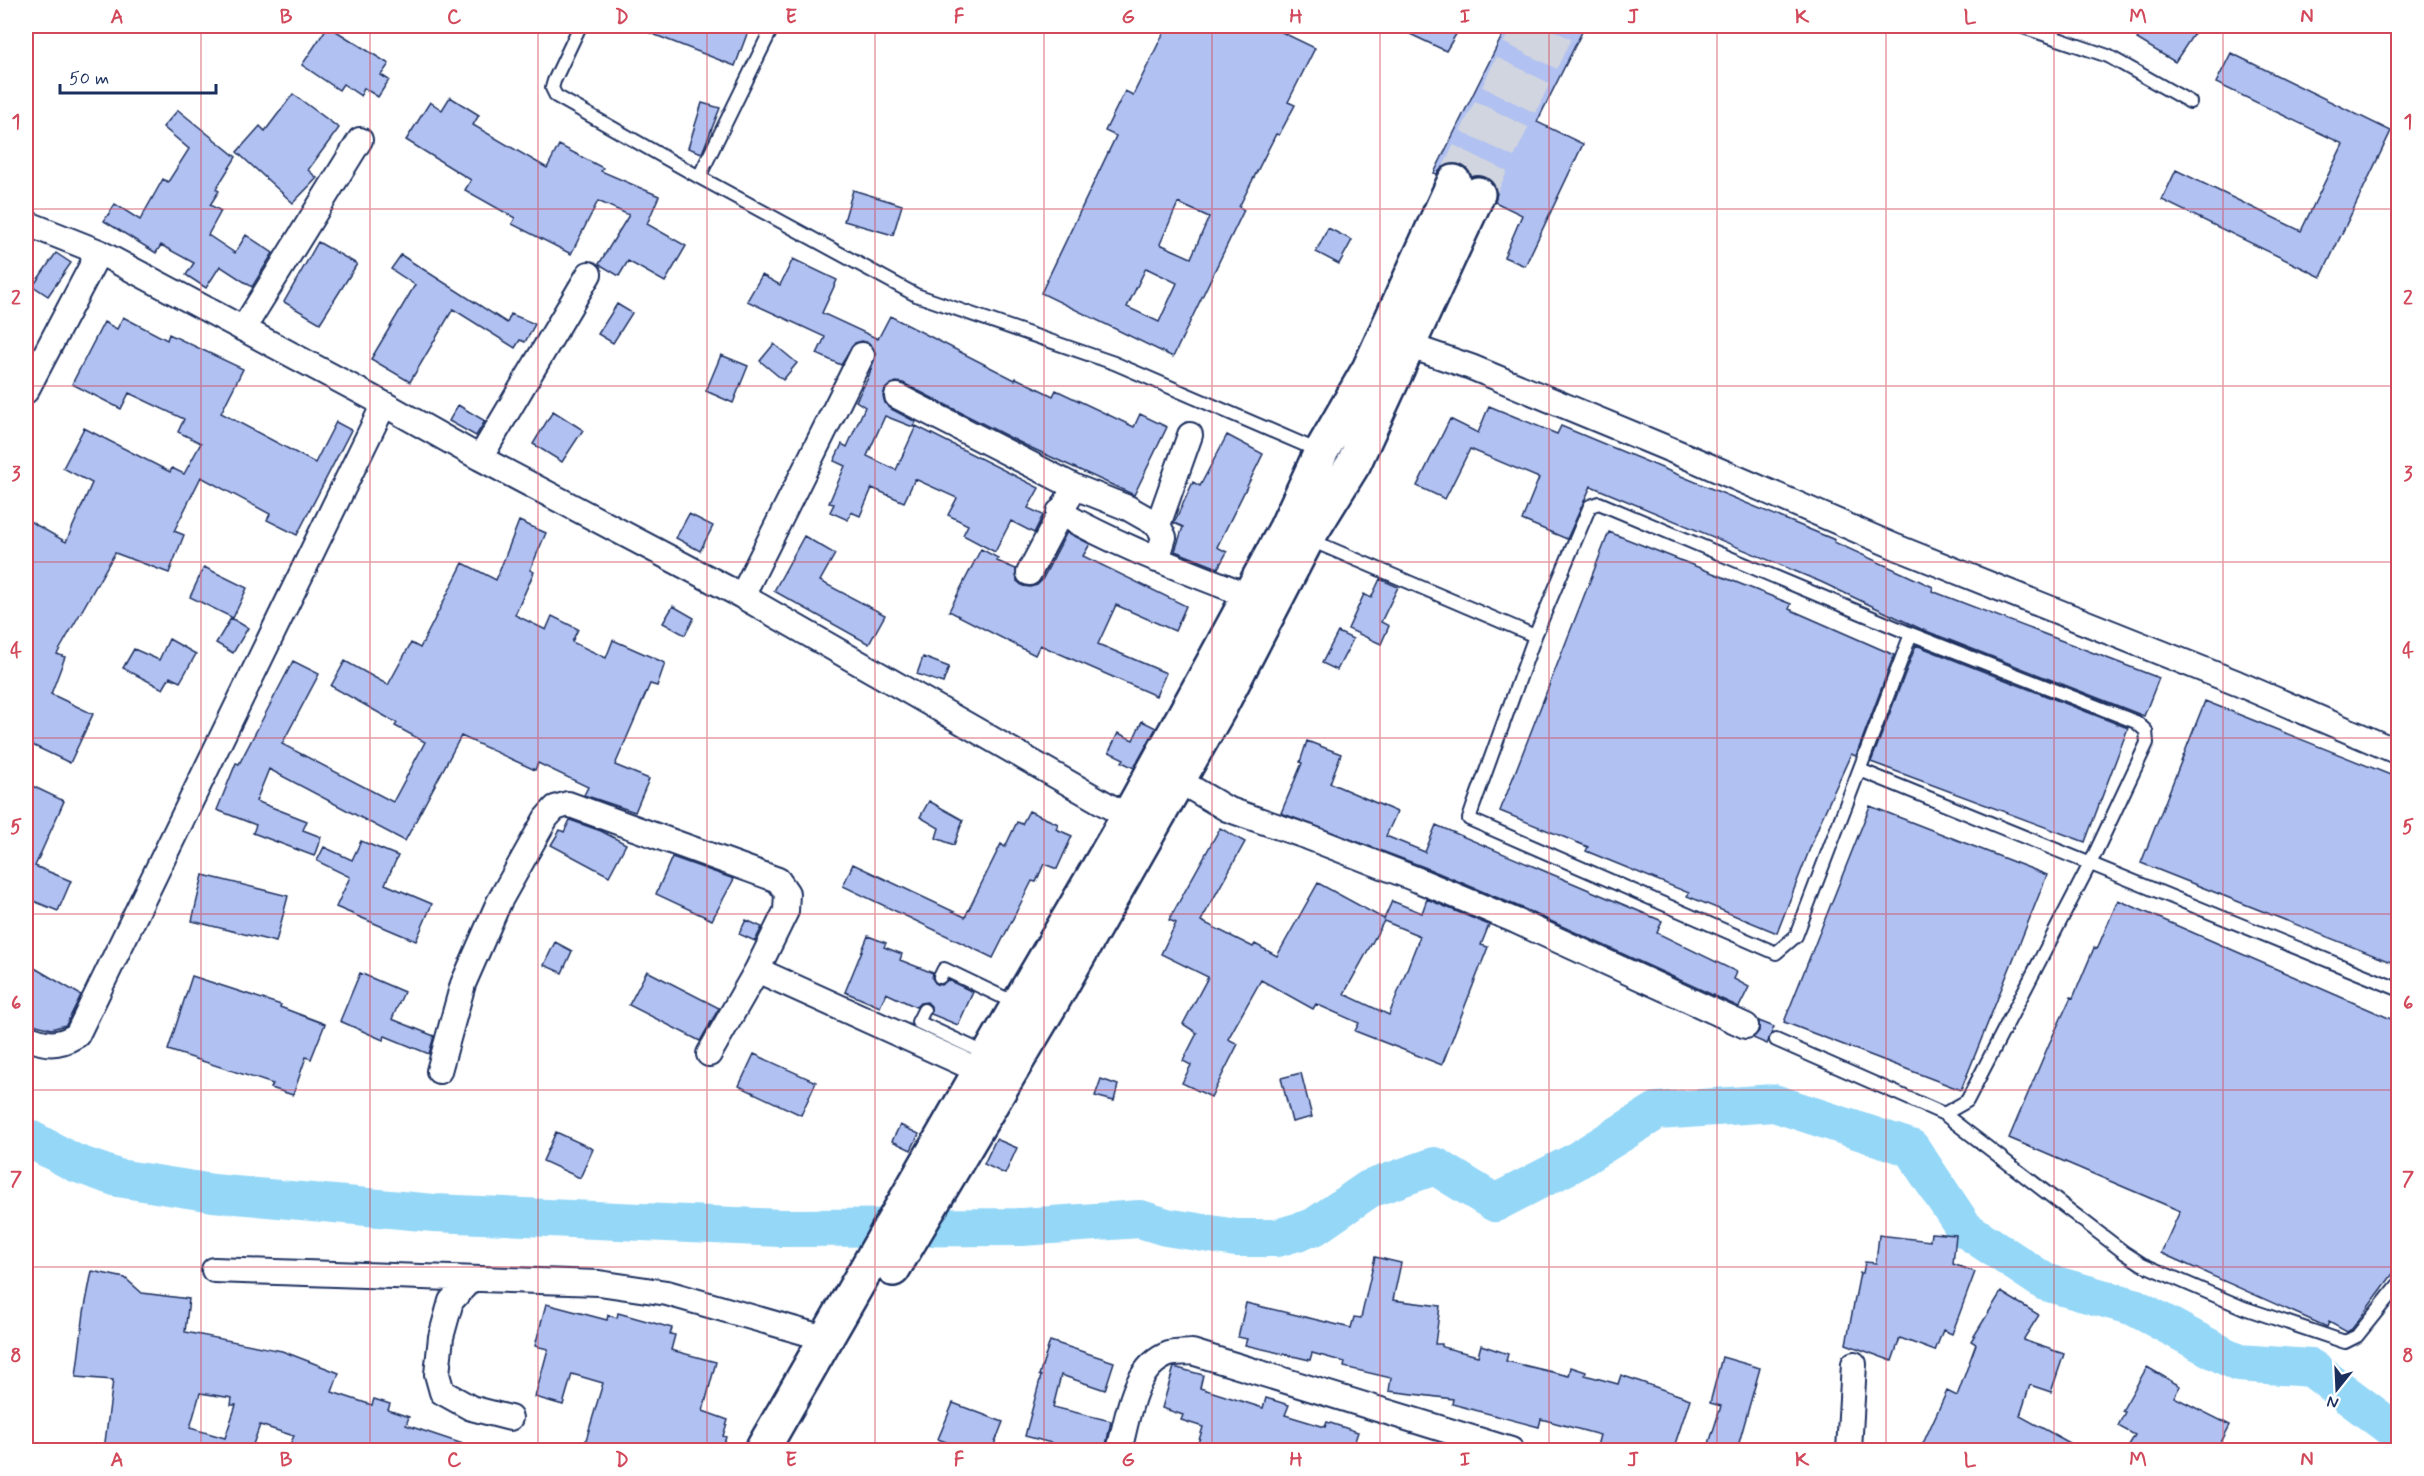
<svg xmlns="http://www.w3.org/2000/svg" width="2424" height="1476" viewBox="0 0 2424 1476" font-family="Mynerve,sans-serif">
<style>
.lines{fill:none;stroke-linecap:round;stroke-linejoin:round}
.river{stroke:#95d7f7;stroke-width:38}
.building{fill:#b1c1f1;stroke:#1b2f5e;stroke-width:1.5;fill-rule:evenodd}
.primary-tunnel{stroke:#d1d5df;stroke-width:33;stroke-dasharray:33 16;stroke-linecap:butt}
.service-casing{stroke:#1b2f5e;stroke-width:16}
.minor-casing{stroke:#1b2f5e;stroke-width:28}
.primary-casing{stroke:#1b2f5e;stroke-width:38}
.service{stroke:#fff;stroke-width:12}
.minor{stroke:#fff;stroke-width:24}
.primary{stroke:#fff;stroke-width:33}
.grid{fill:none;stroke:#d1495b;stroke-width:1.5;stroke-opacity:0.55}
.neatline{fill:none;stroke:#d1495b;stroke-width:2}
.grid-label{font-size:20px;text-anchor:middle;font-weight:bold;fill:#d1495b}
</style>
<rect width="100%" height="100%" fill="#fff"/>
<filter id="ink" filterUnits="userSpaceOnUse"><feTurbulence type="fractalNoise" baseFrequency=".0167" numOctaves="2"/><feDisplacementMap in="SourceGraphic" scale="12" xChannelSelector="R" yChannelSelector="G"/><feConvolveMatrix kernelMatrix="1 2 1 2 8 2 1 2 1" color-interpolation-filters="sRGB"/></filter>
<g filter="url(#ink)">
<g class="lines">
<path class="river" d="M26,1137L75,1163L118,1178L213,1193L434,1213L781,1228L1022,1227L1140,1219L1166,1227L1236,1238H1277L1314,1227L1369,1189L1435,1166L1495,1203L1573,1163L1657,1111L1774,1103L1911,1148L1965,1229L2045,1282L2134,1307L2238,1363L2311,1368L2398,1433"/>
</g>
<path class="building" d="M328,26L389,64L381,75L389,80L378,97L364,88L361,96L343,84L339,90L302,65Z
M632,26H750L735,66Z
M1167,26H1269L1315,48L1288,102L1295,105L1279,135L1276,134L1239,207L1244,210L1173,357L1041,293L1116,136L1105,131L1125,91L1133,95ZM1178,203L1209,217L1191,258L1160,244ZM1146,268L1177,283L1159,322L1127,307Z
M1393,26H1461L1446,51Z
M1507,26H1585L1537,122L1583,144L1525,266L1504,257L1522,215L1495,202L1497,193L1493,183L1485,177H1472L1469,171L1461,165L1452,163L1443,167L1437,174L1434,173Z
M2145,26H2185L2195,32L2175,62L2137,39Z
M2231,53L2391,131L2321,277L2162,200L2176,170L2301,231L2343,144L2216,83Z
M293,94L339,128L308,170L317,178L293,203L237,152L260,126L265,131Z
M450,97L479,115L473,125L547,168L559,145L603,168L601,171L659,196L647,224L686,246L665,282L628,261L619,276L599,264L629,215L598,201L571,254L512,224L515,218L465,190L471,180L406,140L430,102L442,110Z
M702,103L720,108L702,153L688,148Z
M178,110L236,157L216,189L219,191L210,205L221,211L208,235L235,253L246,235L273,253L252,287L220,266L206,288L186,275L194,263L161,245L156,253L104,221L115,204L140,220L163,179L168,182L189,149L163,127Z
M853,190L902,205L893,235L844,221Z
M1328,228L1352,240L1339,264L1316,252Z
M318,242L357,264L320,323L284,302Z
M56,253L71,263L48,296L33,286Z
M401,255L507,323L511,314L535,324L525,342L520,340L515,348L453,309L410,382L371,359L415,285L391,269Z
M793,259L837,280L822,313L878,339L890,316L1015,380L1016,378L1053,396L1056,390L1134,427L1140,414L1167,427L1134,495L1025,445L903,383L896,382L885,389L883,396L885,403L891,409L916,422L913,427L885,416L867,456L896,470L916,426L1039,488L1028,508L1043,515L1034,533L1011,521L995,552L963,535L968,525L948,515L957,498L915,479L904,502L872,488L860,516L851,512L848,520L830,512L834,504L829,503L845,466L834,461L842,444L847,447L865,407L856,401L868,378L876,354L869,343L862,341L855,343L841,365L817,354L825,337L747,301L762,275L780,285Z
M617,304L632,313L613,343L598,334Z
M123,317L167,340L169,334L243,369L221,413L315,463L336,422L351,430L297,535L267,520L270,514L201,477L174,531L184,535L169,573L115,553L57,654L65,657L51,694L93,714L70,763L26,742V652L31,639L26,636V519L66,542L92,483L63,468L84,428L170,472L172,468L184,474L201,443L178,432L184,419L129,393L121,409L72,384L104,322L117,329Z
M774,344L797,363L783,380L760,361Z
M721,355L748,366L733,403L706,391Z
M458,405L485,421L476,436L449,421Z
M1489,406L1557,434L1561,426L1835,540L1834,542L1933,587L1932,591L2159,678L2144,716L1921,629L1821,582L1591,486L1567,539L1522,520L1539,478L1470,449L1445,499L1417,486L1450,419L1478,433Z
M553,411L583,430L562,462L533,444Z
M1227,435L1263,454L1217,547L1227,552L1218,568L1175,551L1183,527L1174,523L1193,482L1200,486Z
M689,514L713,526L700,551L676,538Z
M519,521L546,533L530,570L534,572L515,615L546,630L552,616L578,629L572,642L606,658L613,640L665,663L657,686L650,684L615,765L649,779L635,812L584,795L588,787L538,763L535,770L461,736L405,841L269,769L256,801L307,821L303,830L321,837L314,856L253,833L256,825L217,810L236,763L239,764L293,661L319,674L282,744L393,802L425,742L395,726L397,723L331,686L345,661L388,685L411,643L420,648L463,563L496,580Z
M1067,532L1090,544L1083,556L1186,606L1175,631L1116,605L1098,644L1166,673L1156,696L1040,645L1035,655L949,611L981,549L998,558L997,561L1016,569L1017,581L1023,586L1030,587L1037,585L1042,580Z
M1609,532L1791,604L1789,609L1894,655L1856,756L1851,754L1821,820L1777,933L1687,896L1689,893L1586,851L1588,847L1500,811Z
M804,536L835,554L820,581L885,615L869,644L774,591Z
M204,567L247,588L233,618L190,597Z
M1380,579L1398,587L1381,622L1389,626L1381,644L1348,629L1364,594L1371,598Z
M673,606L694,618L685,635L663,623Z
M231,618L248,628L233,653L216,643Z
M1338,632L1353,639L1337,670L1322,663Z
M169,639L196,654L180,682L170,677L163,689L123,668L134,649L159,660Z
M1916,645L2128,728L2085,842L1871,762Z
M923,657L949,667L943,683L917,674Z
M2205,701L2398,778V965L2141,863Z
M1142,721L1156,728L1134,768L1122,762L1124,759L1109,752L1118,733L1133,740Z
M1307,741L1341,754L1330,783L1397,812L1386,836L1425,852L1436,825L1662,921L1657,933L1737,972L1734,979L1749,987L1739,1007L1522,908L1424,867L1281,813L1302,763L1300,762Z
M26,783L64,801L35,866L71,881L58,911L26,898Z
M929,801L963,820L954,845L936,838L939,828L920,817Z
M1870,806L2047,875L1961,1090L1784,1022Z
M1029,811L1058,824L1056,829L1072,836L1057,869L1044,864L1036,882L1032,881L993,958L843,886L853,864L965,917L1001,844L1005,847L1017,822L1022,824Z
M570,820L601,831L626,844L609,876L551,845L560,830L564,832Z
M1220,828L1245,842L1201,921L1253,947L1255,944L1277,956L1318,883L1384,919L1392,901L1422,913L1427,899L1489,925L1481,945L1488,947L1442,1065L1355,1031L1359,1023L1316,1004L1313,1009L1261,980L1228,1039L1238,1044L1211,1097L1182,1083L1191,1065L1183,1061L1197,1033L1183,1024L1208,977L1161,954L1176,923L1169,920ZM1384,921L1420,936L1389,1015L1344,994Z
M361,841L398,856L385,884L432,904L416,941L336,907L350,877L317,861L324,847L352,860Z
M672,857L734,879L712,920L656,894Z
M203,875L288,896L276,942L192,921Z
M2118,900L2398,1022V1267L2352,1329L2347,1332L2329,1322L2327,1327L2161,1253L2180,1211L2009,1138L2049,1044L2071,997L2073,998L2094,948L2097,949Z
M746,920L762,927L755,941L739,934Z
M868,936L886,943L884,947L902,954L900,960L933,973L932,978L936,984L941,985L948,980L973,992L958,1025L931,1014V1006L927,1002L920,1003L916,1007L886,993L880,1007L845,992Z
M555,942L572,951L562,973L544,965Z
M26,963L81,995L66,1025L51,1029L26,1022Z
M647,971L719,1008L700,1041L629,1005Z
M360,973L404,992L392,1019L434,1036L429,1054L385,1036L383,1040L340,1021Z
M192,976L281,1005L280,1007L325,1024L311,1059L306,1057L293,1095L271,1088L273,1084L168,1050Z
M1759,1021L1774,1027L1767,1044L1753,1038L1759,1031Z
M754,1054L816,1082L801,1115L739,1086Z
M1301,1073L1312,1117L1292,1122L1281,1078Z
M1101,1079L1118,1085L1114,1101L1095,1096Z
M900,1125L919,1134L911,1150L892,1141Z
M556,1132L593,1149L580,1178L543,1161Z
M996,1139L1017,1148L1005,1174L984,1164Z
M1931,1233L1956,1235L1953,1264L1975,1272L1952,1334L1943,1330L1935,1351L1900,1338L1892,1361L1846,1344L1860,1273H1863L1865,1262L1876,1263L1879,1235L1930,1241Z
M1375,1257L1401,1263L1393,1300L1440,1306L1435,1344H1442V1347L1478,1356L1481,1345L1508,1354L1506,1361L1569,1376L1571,1367L1586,1372L1585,1375L1618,1384L1621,1375L1690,1399L1673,1450H1610L1597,1446L1600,1435L1541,1419L1539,1427L1452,1404L1453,1399L1389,1391L1391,1378L1344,1367L1345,1362L1312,1353L1310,1360L1245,1345L1247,1339L1238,1337L1246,1303L1351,1328L1354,1317L1361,1318Z
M92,1271L125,1278L142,1293L189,1299L185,1332L282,1351L339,1373L332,1392L372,1405L374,1399L390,1404L388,1410L409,1417L406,1425L472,1447L471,1450H395L380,1445L378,1450H287L294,1436L260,1425L251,1450H104L113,1380L76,1377L84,1312ZM200,1393L232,1398L231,1405H236L225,1438L190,1428Z
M2001,1292L2039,1315L2023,1340L2064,1354L2051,1392L2030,1385L2020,1416L2083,1450H1920L1947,1391L1957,1396L1976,1344L1971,1341Z
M546,1304L607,1320L608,1315L617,1318L618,1313L672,1328L670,1334L675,1335L671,1350L716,1362L703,1411L728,1420L723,1436L726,1437L722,1450H583L603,1383L572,1374L563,1405L535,1397L548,1349L535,1346Z
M1050,1341L1114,1362L1105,1390L1061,1375L1053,1407L1111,1421L1105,1450H1077L1025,1436L1041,1376L1039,1375Z
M1722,1357L1760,1368L1737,1450H1707L1721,1406L1710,1403Z
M1174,1367L1203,1375L1200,1388L1263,1408L1266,1398L1289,1405L1285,1415L1325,1427L1327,1422L1358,1432L1352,1450H1196L1203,1427L1181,1420L1183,1415L1162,1408Z
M2147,1367L2180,1386L2174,1397L2230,1425L2217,1450H2126L2135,1435L2118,1426L2125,1412L2122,1411Z
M953,1403L1003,1422L992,1450H968L938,1439Z"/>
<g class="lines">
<path class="primary-tunnel" d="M1454,182L1530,26
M1478,194L1559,26"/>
<g class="service-casing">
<path id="service" d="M580,26L554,81L552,88L556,96L699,177L916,295L1114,363L1321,452
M2020,26L2108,56L2190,102
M699,177L773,26
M1308,539L1535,636
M1860,770L2398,989
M940,977L944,969L1017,1004
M924,1010L918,1022L989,1055
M1776,1040L1944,1114L1967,1101L2090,864L2147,743L2146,731L2136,722L1911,634L1599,503L1590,506L1535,636L1473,807L1469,819L1776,953L1796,936L1911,634
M1944,1114L2125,1253L2142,1264L2244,1308L2345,1342L2357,1336L2398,1285"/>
</g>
<g class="minor-casing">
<path id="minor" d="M26,223L99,252L384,404L480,458L742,596L1128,817
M243,329L360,140
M1394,338L1407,345L1471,367L1681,454L1896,547L2237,683L2398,752
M26,391L99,252
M897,396L1075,487L1128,508L1158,525L1164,537L1157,560
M480,458L589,274
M1059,512C1120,547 1184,570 1249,596
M1158,525L1190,435
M1029,573L1068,499
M742,596L862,355
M1178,780L1227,809L1308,837L1418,880L1516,921L1746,1026
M757,970L980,1071
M26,1037C46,1045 57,1047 77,1035L384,404
M439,1071L463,984L499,902L546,818L555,808L568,804L778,880L787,893L786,911L757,970L709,1054
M214,1270L599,1283L667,1293L828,1339
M471,1279L451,1301L441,1337L437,1374L442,1392L471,1408L510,1418
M1119,1450C1128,1419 1132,1367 1169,1354C1176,1352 1185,1353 1192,1352L1511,1450
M1849,1450L1854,1364"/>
</g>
<g class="primary-casing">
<path id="primary" d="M893,1269L1052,1002L1220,707L1307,539L1354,463L1478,194
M762,1450L1018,1005L1128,817L1213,663L1286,528L1321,452L1369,369L1454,182"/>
</g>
<use href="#service" class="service"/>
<use href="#minor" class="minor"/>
<use href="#primary" class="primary"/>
</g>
</g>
<path class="grid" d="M201,26V1450M370,26V1450M538,26V1450M707,26V1450M875,26V1450M1044,26V1450M1212,26V1450M1380,26V1450M1549,26V1450M1717,26V1450M1886,26V1450M2054,26V1450M2223,26V1450M26,209H2398M26,386H2398M26,562H2398M26,738H2398M26,914H2398M26,1090H2398M26,1267H2398"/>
<rect width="2424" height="1476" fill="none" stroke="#fff" stroke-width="66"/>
<g transform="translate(2337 1389) rotate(198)" stroke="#ffffff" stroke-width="4.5" paint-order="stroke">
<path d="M0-4.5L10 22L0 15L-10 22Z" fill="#1b2f5e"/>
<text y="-9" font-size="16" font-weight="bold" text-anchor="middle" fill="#1b2f5e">N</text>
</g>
<path d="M60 84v9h156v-9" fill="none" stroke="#1b2f5e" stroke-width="3"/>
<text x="69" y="84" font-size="18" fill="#1b2f5e" stroke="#ffffff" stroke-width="4.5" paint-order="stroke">50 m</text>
<rect x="33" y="33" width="2358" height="1410" class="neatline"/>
<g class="grid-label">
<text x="117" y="23">A</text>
<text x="286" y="23">B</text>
<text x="454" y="23">C</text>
<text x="622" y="23">D</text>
<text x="791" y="23">E</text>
<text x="959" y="23">F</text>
<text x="1128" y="23">G</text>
<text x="1296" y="23">H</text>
<text x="1465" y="23">I</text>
<text x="1633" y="23">J</text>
<text x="1802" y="23">K</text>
<text x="1970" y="23">L</text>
<text x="2138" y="23">M</text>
<text x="2307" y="23">N</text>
<text x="16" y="128">1</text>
<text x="2408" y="128">1</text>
<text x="16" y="304">2</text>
<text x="2408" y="304">2</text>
<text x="16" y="480">3</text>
<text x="2408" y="480">3</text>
<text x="16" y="657">4</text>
<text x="2408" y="657">4</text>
<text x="16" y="833">5</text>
<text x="2408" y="833">5</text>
<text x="16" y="1009">6</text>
<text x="2408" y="1009">6</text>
<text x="16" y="1185">7</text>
<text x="2408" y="1185">7</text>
<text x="16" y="1362">8</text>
<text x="2408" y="1362">8</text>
<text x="117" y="1466">A</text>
<text x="286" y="1466">B</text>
<text x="454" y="1466">C</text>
<text x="622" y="1466">D</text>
<text x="791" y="1466">E</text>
<text x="959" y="1466">F</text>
<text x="1128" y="1466">G</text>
<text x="1296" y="1466">H</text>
<text x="1465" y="1466">I</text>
<text x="1633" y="1466">J</text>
<text x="1802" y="1466">K</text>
<text x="1970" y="1466">L</text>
<text x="2138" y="1466">M</text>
<text x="2307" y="1466">N</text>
</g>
</svg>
